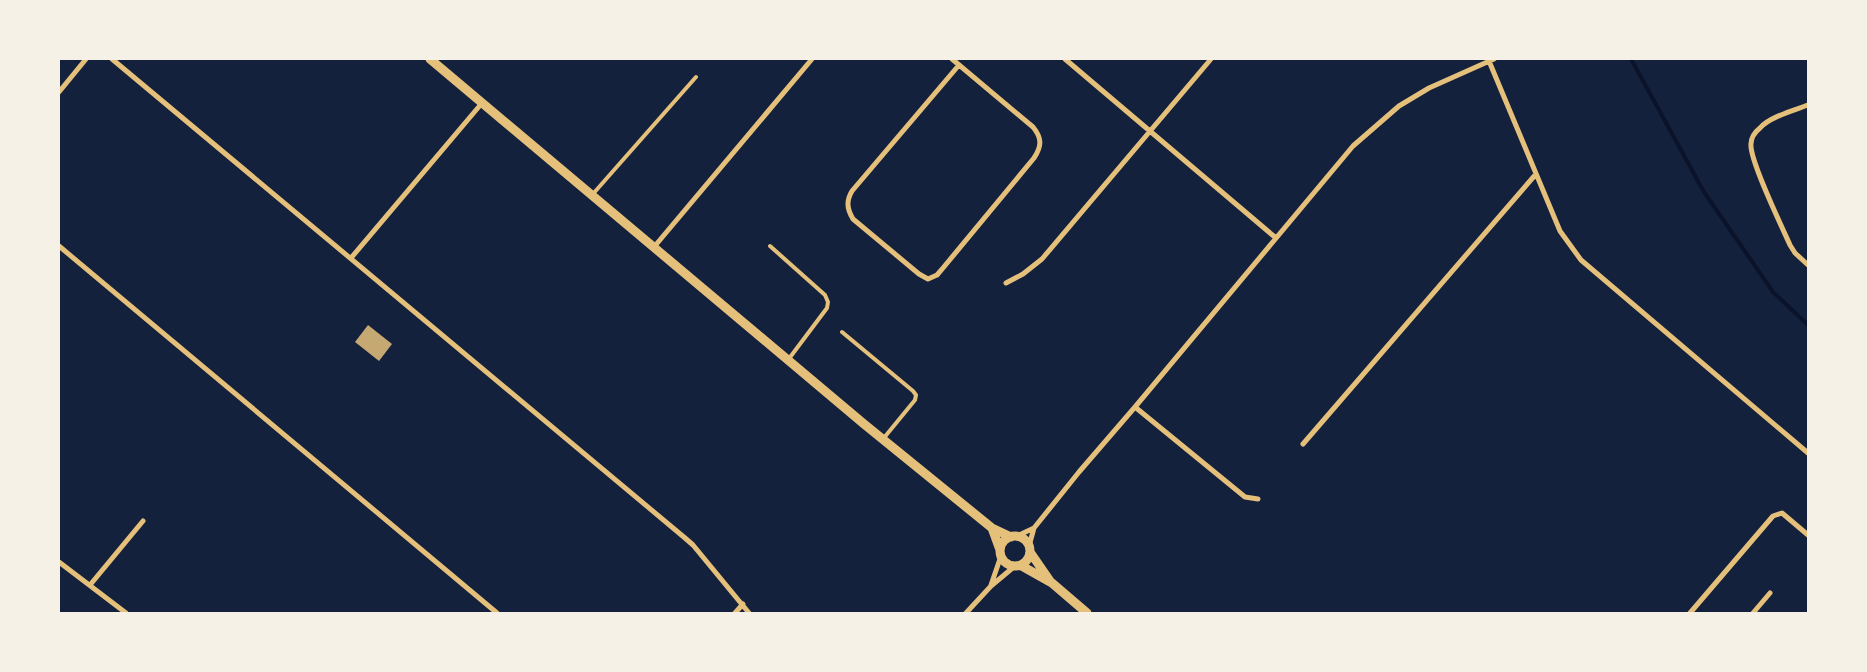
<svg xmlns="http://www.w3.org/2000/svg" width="1867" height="672" viewBox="0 0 1867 672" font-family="Commissioner,sans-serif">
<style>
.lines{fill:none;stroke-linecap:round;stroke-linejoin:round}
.stream{stroke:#0b132b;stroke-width:4}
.building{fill:#c6a872}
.service{stroke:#e5c07b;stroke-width:4}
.minor{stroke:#e5c07b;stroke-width:5}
.tertiary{stroke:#e5c07b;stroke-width:9}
</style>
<rect width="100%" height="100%" fill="#14213d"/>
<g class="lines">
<path class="stream" d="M1631,59L1704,192L1773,292L1808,325"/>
</g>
<path class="building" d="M368,325L392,344L379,361L355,342Z"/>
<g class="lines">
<path class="service" d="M592,195L696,77
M770,246L825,295L828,302L827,308L788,360
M842,332L913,391L916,395L915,400L883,439"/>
<path class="minor" d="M112,59L685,538L693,545L749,613
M952,59L1033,127C1042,138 1042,146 1034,158L943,268L937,275L928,279L919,274L853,219C847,209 846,201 852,191L959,65
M1065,59L1276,238
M1489,61L1560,231L1581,260L1808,453
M59,92L86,59
M1808,105C1795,110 1769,117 1760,128C1755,132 1751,138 1751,144C1749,159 1782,227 1790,245L1795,253L1808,265
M59,246L497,613
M654,247L812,59
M351,258L482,103
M1006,283L1023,274L1042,259L1211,59
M1135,407L1245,497L1258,499
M1303,444L1536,174
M1017,536L1034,528L1079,472L1135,407L1353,146L1399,106L1429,88L1494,59
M1029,546L1034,528
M59,562L126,613
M90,585L143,521
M991,585L1001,556
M735,613L743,604
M966,613L991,586L1015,566
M1690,613L1773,516L1782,513L1808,535
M1753,613L1770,593"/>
<path class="tertiary" d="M430,59L864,424L992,528L1011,537
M992,528L1000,550
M1000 551a15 15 0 1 1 30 0a15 15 0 1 1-30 0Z
M1030,552L1050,581
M1020,565L1052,583L1087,613"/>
</g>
<rect width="1867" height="672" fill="none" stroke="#f6f1e7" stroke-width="120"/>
</svg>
